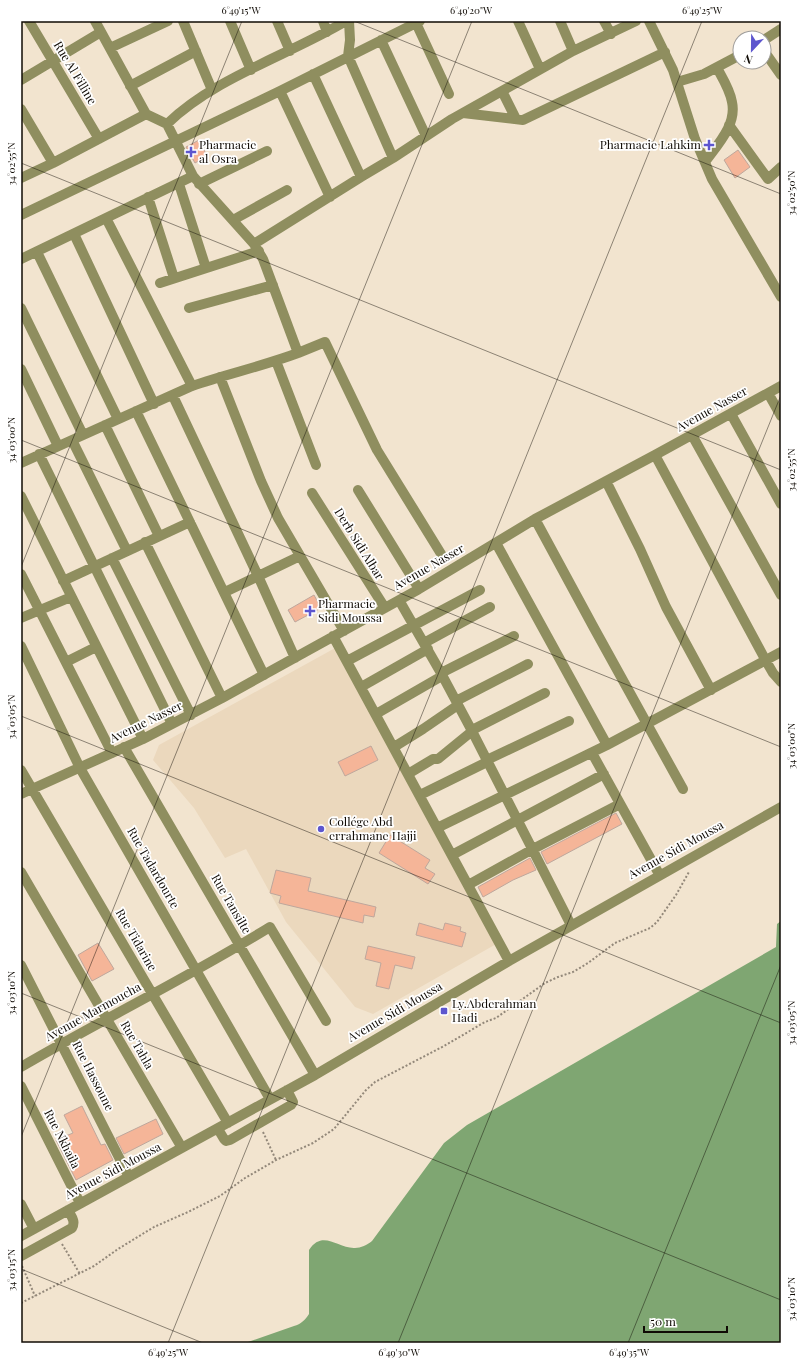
<svg xmlns="http://www.w3.org/2000/svg" width="802" height="1364" viewBox="0 0 802 1364" font-family="'Playfair Display',serif">
<style>
.built{fill:#ebd8bd}
.water{fill:#7fa672}
.building{fill:#f5b598;stroke:#bea79c}
.lines{fill:none;stroke-linecap:round;stroke-linejoin:round}
.path{stroke:#93887a;stroke-width:2;stroke-dasharray:2 2;stroke-linecap:butt}
.minor{stroke:#8f8e5f;stroke-width:10}
.ticks{fill:none;stroke:#100b05;stroke-width:1;stroke-opacity:0.45}
.poi-dot{fill:#5d56ce;stroke:#fff;stroke-width:1.5}
.labels{text-anchor:middle;stroke-width:3.5;stroke-linejoin:round;paint-order:stroke}
.street-label{font-size:12px;fill:#100b05;stroke:#fff}
.poi-label{font-size:12px;fill:#100b05;stroke:#fff;text-anchor:start}
.neatline{fill:none;stroke:#100b05;stroke-width:1.5}
.ticks-label{font-size:10px;text-anchor:middle;fill:#100b05}
</style>
<rect width="100%" height="100%" fill="#f2e4cf"/>
<path class="built" d="M337,647L498,943L373,1014L355,1007L286,922L246,849L225,858L194,808L153,760L159,745Z"/>
<path class="water" d="M781,921V1343H245L294,1326C301,1324 305,1320 309,1314V1250C323,1229 338,1249 355,1248C361,1248 367,1245 372,1241L444,1143L467,1125L776,947L777,924Z"/>
<path class="building" d="M199,140L207,156L195,163L186,147Z
M738,150L750,167L735,178L724,160Z
M314,595L321,608L295,622L288,610Z
M371,746L378,760L345,776L338,762Z
M616,813L622,824L547,864L541,852Z
M390,835L430,860L425,868L435,874L428,884L379,853Z
M530,858L536,870L513,880L483,897L478,887Z
M276,870L311,878L308,891L376,907L374,917L364,915L363,923L279,903L281,896L270,893Z
M419,923L443,930L445,923L461,927L460,931L466,933L462,947L416,935Z
M98,943L114,969L92,981L78,955Z
M368,946L415,957L412,969L395,965L389,989L376,986L381,963L365,959Z
M82,1106L101,1145L105,1144L113,1160L76,1180L56,1140L73,1133L64,1115Z
M156,1119L163,1134L124,1154L116,1138Z"/>
<g class="lines">
<path class="path" d="M263,1132L276,1160
M62,1244L80,1274
M22,1266L35,1296
M21,1303L94,1266L118,1249L154,1227L188,1212L220,1196L245,1178L276,1160L313,1143L334,1129L366,1090L375,1082L444,1046L485,1022L496,1018L545,983L558,977L573,972L588,963L615,943L650,928L657,922L676,895L689,872"/>
<path class="minor" d="M29,21L99,139
M95,21L146,114L167,124L193,176L254,244L263,259L298,353L325,342L377,450L443,557
M183,21L212,90
M230,21L251,70
M277,21L290,51
M323,21L327,32
M349,21L350,40L348,56L393,158
M518,21L540,69
M560,21L573,51
M604,21L611,34
M649,21L673,70L695,139L712,179L781,297
M416,23L449,94
M381,40L426,136
M764,40L781,29
M110,48L168,21
M764,51L781,75
M313,74L361,177
M21,80L101,32
M677,82L704,74L740,55
M130,86L196,51
M280,91L330,197
M502,91L516,119
M21,109L53,163
M463,113L523,120L665,52
M167,124C214,78 289,55 346,21
M729,125L768,179L781,167
M705,162C717,145 737,125 732,102C730,90 723,79 717,68
M21,178L53,163L146,114
M179,184L206,268
M199,184L267,151
M148,197L174,278
M21,215L280,91L420,21
M106,218L192,386
M233,220L287,190
M74,234L154,404
M254,244L361,177L393,158L452,119L573,51L636,21
M37,252L118,419
M21,259L193,176
M160,283L259,251
M21,308L83,435
M189,308L273,285
M276,361L316,465
M21,369L58,446
M220,377L261,481L278,518L344,631
M768,393L781,416
M173,396L258,576L295,658
M136,411L264,675
M731,414L781,504
M105,425L159,536
M692,435L781,595
M72,440L127,551
M39,454L172,724
M655,455L766,661L773,673L781,682
M21,463L192,386C227,374 263,366 298,353
M606,481L640,549L666,607L711,690
M358,490L419,589
M312,493L385,608
M21,496L143,739
M535,519L594,628L683,789
M145,542L222,698
M496,543L607,745
M112,558L191,715
M21,574L112,753
M63,581L190,522
M225,592L300,556
M399,600L441,673L472,731L571,925
M21,618L71,597
M333,636L509,961
M424,643L490,607
M21,646L80,768L270,1099
M347,661L480,590
M66,662L96,647
M441,673L514,636
M361,687L428,649
M456,701L528,664
M376,714L442,676
M124,747L315,1075
M394,747L423,729L458,705
M592,753L659,874
M21,770L228,1123
M408,774L433,759H438L476,728L545,693
M21,794L143,739L222,698L419,589L535,519L655,455L781,386
M420,795L483,764L491,758L569,721
M437,828L607,745L781,652
M452,855L604,774
M21,872L182,1148
M468,885L533,849L620,804
M21,965L129,1177
M21,1067C103,1019 189,977 270,927L326,1021
M21,1086L80,1203
M218,1129L224,1139L226,1141L230,1140L291,1105L293,1102L287,1090
M21,1204L34,1229
M21,1236L315,1075L509,961L781,807
M21,1256L72,1228C76,1221 71,1216 68,1210"/>
</g>
<path class="ticks" d="M354,21L781,194M21,163L781,470M21,440L781,747M21,567L242,21M21,716L781,1023M21,993L781,1300M21,1137L472,21M21,1269L203,1343M168,1343L702,21M398,1343L781,395M628,1343L781,965"/>
<g class="poi-dot">
<path d="M707 139h4v4h4v4h-4v4h-4v-4h-4v-4h4z"/>
<path d="M189 146h4v4h4v4h-4v4h-4v-4h-4v-4h4z"/>
<path d="M308 605h4v4h4v4h-4v4h-4v-4h-4v-4h4z"/>
<circle cx="321" cy="829" r="4"/>
<rect x="440" y="1007" width="8" height="8" rx="2"/>
</g>
<g class="labels">
<g class="street-label">
<text transform="translate(75 73) rotate(59)" y="4">Rue Al Filline</text>
<text transform="translate(712 409) rotate(-29)" y="4">Avenue Nasser</text>
<text transform="translate(359 544) rotate(58)" y="4">Derb Sidi Albar</text>
<text transform="translate(429 567) rotate(-30)" y="4">Avenue Nasser</text>
<text transform="translate(146 722) rotate(-26)" y="4">Avenue Nasser</text>
<text transform="translate(676 850) rotate(-29)" y="4">Avenue Sidi Moussa</text>
<text transform="translate(153 868) rotate(60)" y="4">Rue Tadardourte</text>
<text transform="translate(231 904) rotate(60)" y="4">Rue Tansilte</text>
<text transform="translate(136 940) rotate(60)" y="4">Rue Tidarine</text>
<text transform="translate(93 1012) rotate(-29)" y="4">Avenue Marmoucha</text>
<text transform="translate(395 1012) rotate(-30)" y="4">Avenue Sidi Moussa</text>
<text transform="translate(137 1045) rotate(60)" y="4">Rue Tahla</text>
<text transform="translate(93 1076) rotate(63)" y="4">Rue Hassoune</text>
<text transform="translate(62 1139) rotate(63)" y="4">Rue Nkhaila</text>
<text transform="translate(113 1171) rotate(-28)" y="4">Avenue Sidi Moussa</text>
</g>
<g class="poi-label">
<text x="199" y="149">Pharmacie<tspan x="199" dy="14">al Osra</tspan></text>
<text x="701" y="149" text-anchor="end">Pharmacie Lahkim</text>
<text x="318" y="608">Pharmacie<tspan x="318" dy="14">Sidi Moussa</tspan></text>
<text x="329" y="826">Collége Abd<tspan x="329" dy="14">errahmane Hajji</tspan></text>
<text x="452" y="1008">Ly.Abderahman<tspan x="452" dy="14">Hadi</tspan></text>
</g>
</g>
<rect width="802" height="1364" fill="none" stroke="#ffffff" stroke-width="44"/>
<g transform="translate(752 50) rotate(202)"><circle r="19" fill="#ffffff" stroke="#9f9d9b"/>
<path d="M0-3L7 15L0 10L-7 15Z" fill="#5d56ce"/>
<text y="-6" font-size="11" font-weight="bold" text-anchor="middle" fill="#100b05">N</text>
</g>
<path d="M644 1326v6h83v-6" fill="none" stroke="#100b05" stroke-width="2"/>
<text x="650" y="1326" font-size="12" fill="#100b05" stroke="#ffffff" stroke-width="3" paint-order="stroke">50 m</text>
<rect x="22" y="22" width="758" height="1320" class="neatline"/>
<g class="ticks-label">
<text x="241" y="14">6°49'15"W</text>
<text x="471" y="14">6°49'20"W</text>
<text x="702" y="14">6°49'25"W</text>
<text transform="translate(11 164) rotate(-90)" y="4">34°02'55"N</text>
<text transform="translate(791 193) rotate(-90)" y="4">34°02'50"N</text>
<text transform="translate(11 440) rotate(-90)" y="4">34°03'00"N</text>
<text transform="translate(791 470) rotate(-90)" y="4">34°02'55"N</text>
<text transform="translate(11 717) rotate(-90)" y="4">34°03'05"N</text>
<text transform="translate(791 746) rotate(-90)" y="4">34°03'00"N</text>
<text transform="translate(11 993) rotate(-90)" y="4">34°03'10"N</text>
<text transform="translate(791 1023) rotate(-90)" y="4">34°03'05"N</text>
<text transform="translate(11 1270) rotate(-90)" y="4">34°03'15"N</text>
<text transform="translate(791 1299) rotate(-90)" y="4">34°03'10"N</text>
<text x="168" y="1356">6°49'25"W</text>
<text x="399" y="1356">6°49'30"W</text>
<text x="629" y="1356">6°49'35"W</text>
</g>
</svg>
